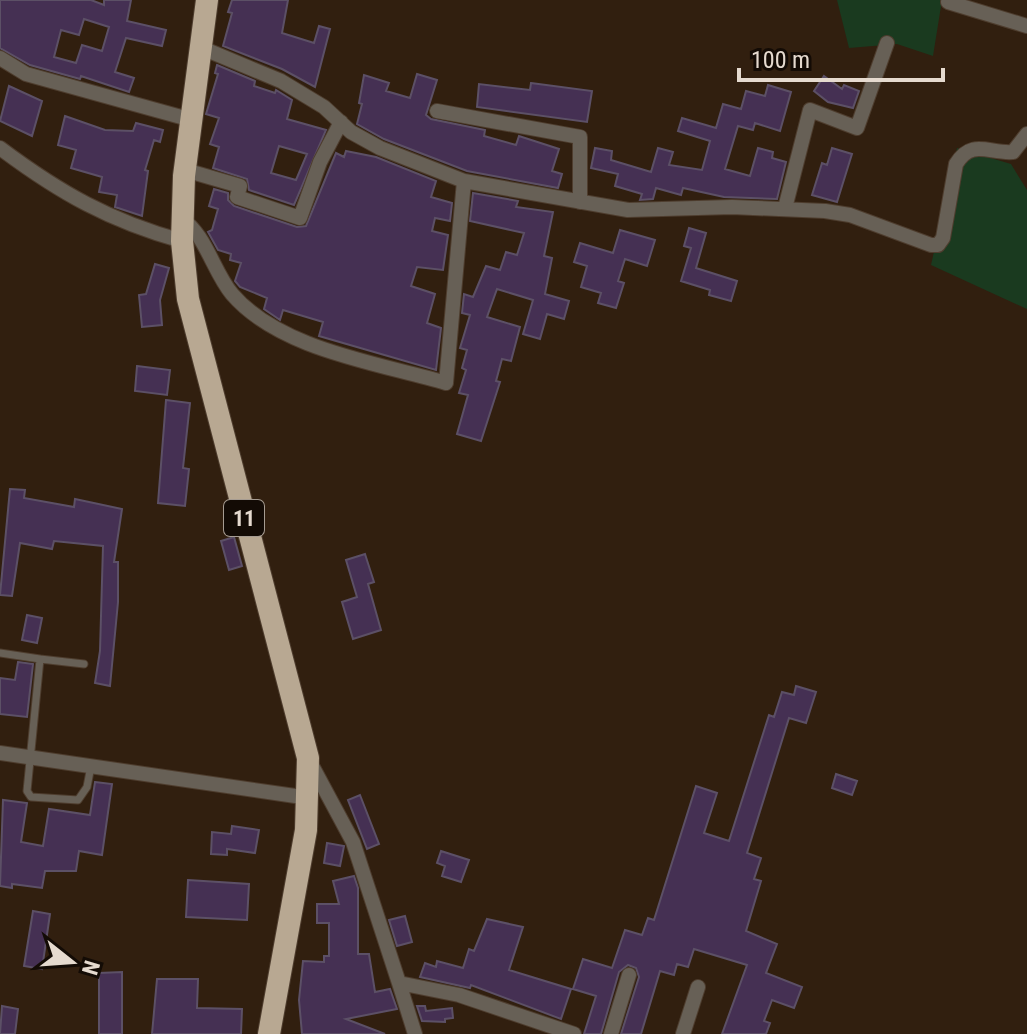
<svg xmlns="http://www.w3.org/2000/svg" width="1027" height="1034" viewBox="0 0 1027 1034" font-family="'Roboto Condensed',sans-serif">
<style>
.green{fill:#1a3a1f}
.building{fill:#453053;stroke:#5c5066;stroke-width:2;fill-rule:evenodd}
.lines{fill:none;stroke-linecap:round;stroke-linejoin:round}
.service-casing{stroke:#4e3d2e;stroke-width:9}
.minor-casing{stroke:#4e3d2e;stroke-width:16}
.trunk-casing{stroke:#4e3d2e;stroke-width:24}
.service{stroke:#676056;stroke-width:7}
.minor{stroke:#676056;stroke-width:14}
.trunk{stroke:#b8a892;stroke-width:22}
.labels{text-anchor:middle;stroke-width:8;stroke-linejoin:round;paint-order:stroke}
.shield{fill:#130b05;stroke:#a69c92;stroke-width:2}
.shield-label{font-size:22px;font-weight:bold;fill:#e5dacf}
</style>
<rect width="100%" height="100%" fill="#311f0f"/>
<path class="green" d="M837,0H942L933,56L897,44L849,48Z
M957,148L1011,164L1027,190V309L931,265Z"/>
<path class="building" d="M0,0H91L104,5V0H131L127,21L166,30L162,46L126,38L115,72L134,78L129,92L81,76L80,79L30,65L0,48ZM84,19L109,27L102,51L82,45L76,63L54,57L61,30L79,35Z
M232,0H288L282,33L314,43L319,26L330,29L315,87L282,69L223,46L232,13L228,12Z
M217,65L255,81L254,86L275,93L276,90L292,100L287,119L326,130L294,205L249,190L247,179L213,168L219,147L210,144L219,118L206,114L218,74L215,73ZM279,146L307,154L296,180L271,173Z
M417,74L437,80L426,115L431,119L485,130L484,136L516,145L519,136L559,149L552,171L562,174L558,188L467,171L384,139L357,124L362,104L359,103L364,75L389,83L386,91L410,98Z
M824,76L842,89L844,85L859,91L853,108L828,102L814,91Z
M531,83L592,91L587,122L477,107L479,84L530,90Z
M768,85L791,92L780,131L755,123L753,130L738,126L725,169L750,176L758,148L773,152L772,158L786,162L777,199L724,197L683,188L681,195L656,188L653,199L640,200L642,194L615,186L618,174L591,168L595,148L612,151L611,160L651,172L658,148L673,152L669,165L702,170L710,141L678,131L682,118L716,128L723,104L741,109L746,91L765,96Z
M9,86L42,101L32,136L0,121Z
M65,116L105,130L133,131L136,123L163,130L160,142L154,140L145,170L148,171L142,216L115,207L117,195L99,192L102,177L71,168L76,150L58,145Z
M832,148L852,154L837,202L812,195L822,163L827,165Z
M346,151L376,157L436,181L431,197L452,203L450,221L435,218L432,231L448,235L443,270L417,267L411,286L435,294L427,323L441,328L436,370L319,336L323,322L283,310L280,320L264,309L267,298L240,287L235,281L241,263L230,260L231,254L218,250L208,232L212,230L218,209L209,206L214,189L228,193V200L234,206L297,227L306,226L336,153L344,157Z
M473,193L518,201L516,207L553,212L544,256L552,258L545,294L569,301L564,319L547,314L540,339L523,334L533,300L497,289L487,317L520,327L511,361L502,359L496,381L500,382L481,441L457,434L468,395L459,393L466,370L462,368L467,350L460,348L470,315L462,313L464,294L473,297L486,266L500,270L506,252L517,255L524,233L470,221Z
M689,228L706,233L696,268L737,281L731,301L709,295L710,290L681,281L691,248L684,246Z
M620,230L655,240L647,266L625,259L618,281L624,283L616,308L598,303L601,293L581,287L587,266L574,262L580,243L613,253Z
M155,264L169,268L160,300L162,325L142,327L139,295L146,294Z
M137,366L170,370L167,395L135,391Z
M166,400L190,403L183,468L189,469L185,506L158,503Z
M10,489L25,490L24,498L74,507L75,499L122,509L114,562H118V602L110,686L95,683L100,651L103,546L54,541L52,549L20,543L12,596L0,595Z
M234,537L242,566L229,570L221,541Z
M365,554L374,582L368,584L381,630L353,639L342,602L357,597L346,560Z
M27,615L42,618L37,643L22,640Z
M18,662L33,664L27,717L0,714V678L15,680Z
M796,686L816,692L806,723L789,718L747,853L761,858L754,879L761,881L746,931L777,944L766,973L802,987L794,1008L772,1000L764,1021L770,1023L766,1034H722L747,965L694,949L688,967L677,964L674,975L660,971L641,1034H621L639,977L636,968L628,965L619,972L601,1034H584L596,996L573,989L583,959L612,968L625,930L642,935L648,918L654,920L696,786L717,793L704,833L729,841L769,715L774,717L782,692L794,695Z
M836,774L857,781L852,795L832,788Z
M95,782L112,784L102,855L79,851L76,871H45L42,888L12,884V888L0,886L3,800L27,803L21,842L43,846L49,809L90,815Z
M360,795L379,844L367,849L348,800Z
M232,826L259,830L255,853L227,849V855L211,854L212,832L231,834Z
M327,843L344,846L340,866L324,863Z
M441,851L469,860L461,882L442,876L445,866L437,863Z
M354,876L358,888V954H369L375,992L390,989L397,1009L346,1019L385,1034H302L299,1000L303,961L324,962V956H329V923H317V904H339L333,881Z
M188,880L249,884L247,920L186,917Z
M33,911L50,914L42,969L24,966Z
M405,916L412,942L397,946L389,920Z
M487,919L523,927L509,970L571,989L561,1019L471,985L470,988L420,977L425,963L436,967L437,961L463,968L469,949L474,951Z
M122,972V1034H99V973Z
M157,979H198L197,1008L242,1009L241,1034H152Z
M2,1006L18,1009L15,1034H0Z
M417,1006H425L426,1011L452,1008L453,1018L445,1019V1022L422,1021Z"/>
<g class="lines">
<g class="service-casing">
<path id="service" d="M0,653L40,659L27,791L31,797L78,800L87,787L91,766
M40,659L84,664"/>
</g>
<g class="minor-casing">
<path id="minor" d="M948,2L1027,26
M202,48L281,81L324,107L351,132L380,148L464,181L628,210L732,207L825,211L850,215L931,245H938L943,238L956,164C972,138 989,154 1013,152L1027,134
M0,58L26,74L192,120
M437,111L580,137V202
M0,148C60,193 110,221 182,241
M185,170L240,186L237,197L300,218L320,162L341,122
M785,208L810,110L857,128L887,43
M181,218C206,235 213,271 232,294C280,350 379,363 446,383L464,181
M0,753L309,798
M310,762L353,842L399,983L459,995L574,1034
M399,983L415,1034
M611,1034L629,975
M683,1034L698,987"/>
</g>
<g class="trunk-casing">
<path id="trunk" d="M207,0L184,176L182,241L188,299L308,758L306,830L269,1034"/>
</g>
<use href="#service" class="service"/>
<use href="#minor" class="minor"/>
<use href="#trunk" class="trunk"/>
</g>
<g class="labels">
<rect class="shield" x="224" y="500" width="40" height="36" rx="6"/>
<g class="shield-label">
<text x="244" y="526">11</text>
</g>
</g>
<g transform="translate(72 962) rotate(107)" stroke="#130b05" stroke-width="6" paint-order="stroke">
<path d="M0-6L14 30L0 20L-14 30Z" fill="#e5dacf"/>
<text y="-12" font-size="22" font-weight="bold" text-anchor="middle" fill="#e5dacf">N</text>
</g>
<path d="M739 68v12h204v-12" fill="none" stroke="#e5dacf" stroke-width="4"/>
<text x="751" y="68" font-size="24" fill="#e5dacf" stroke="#130b05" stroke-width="6" paint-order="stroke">100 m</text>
</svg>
